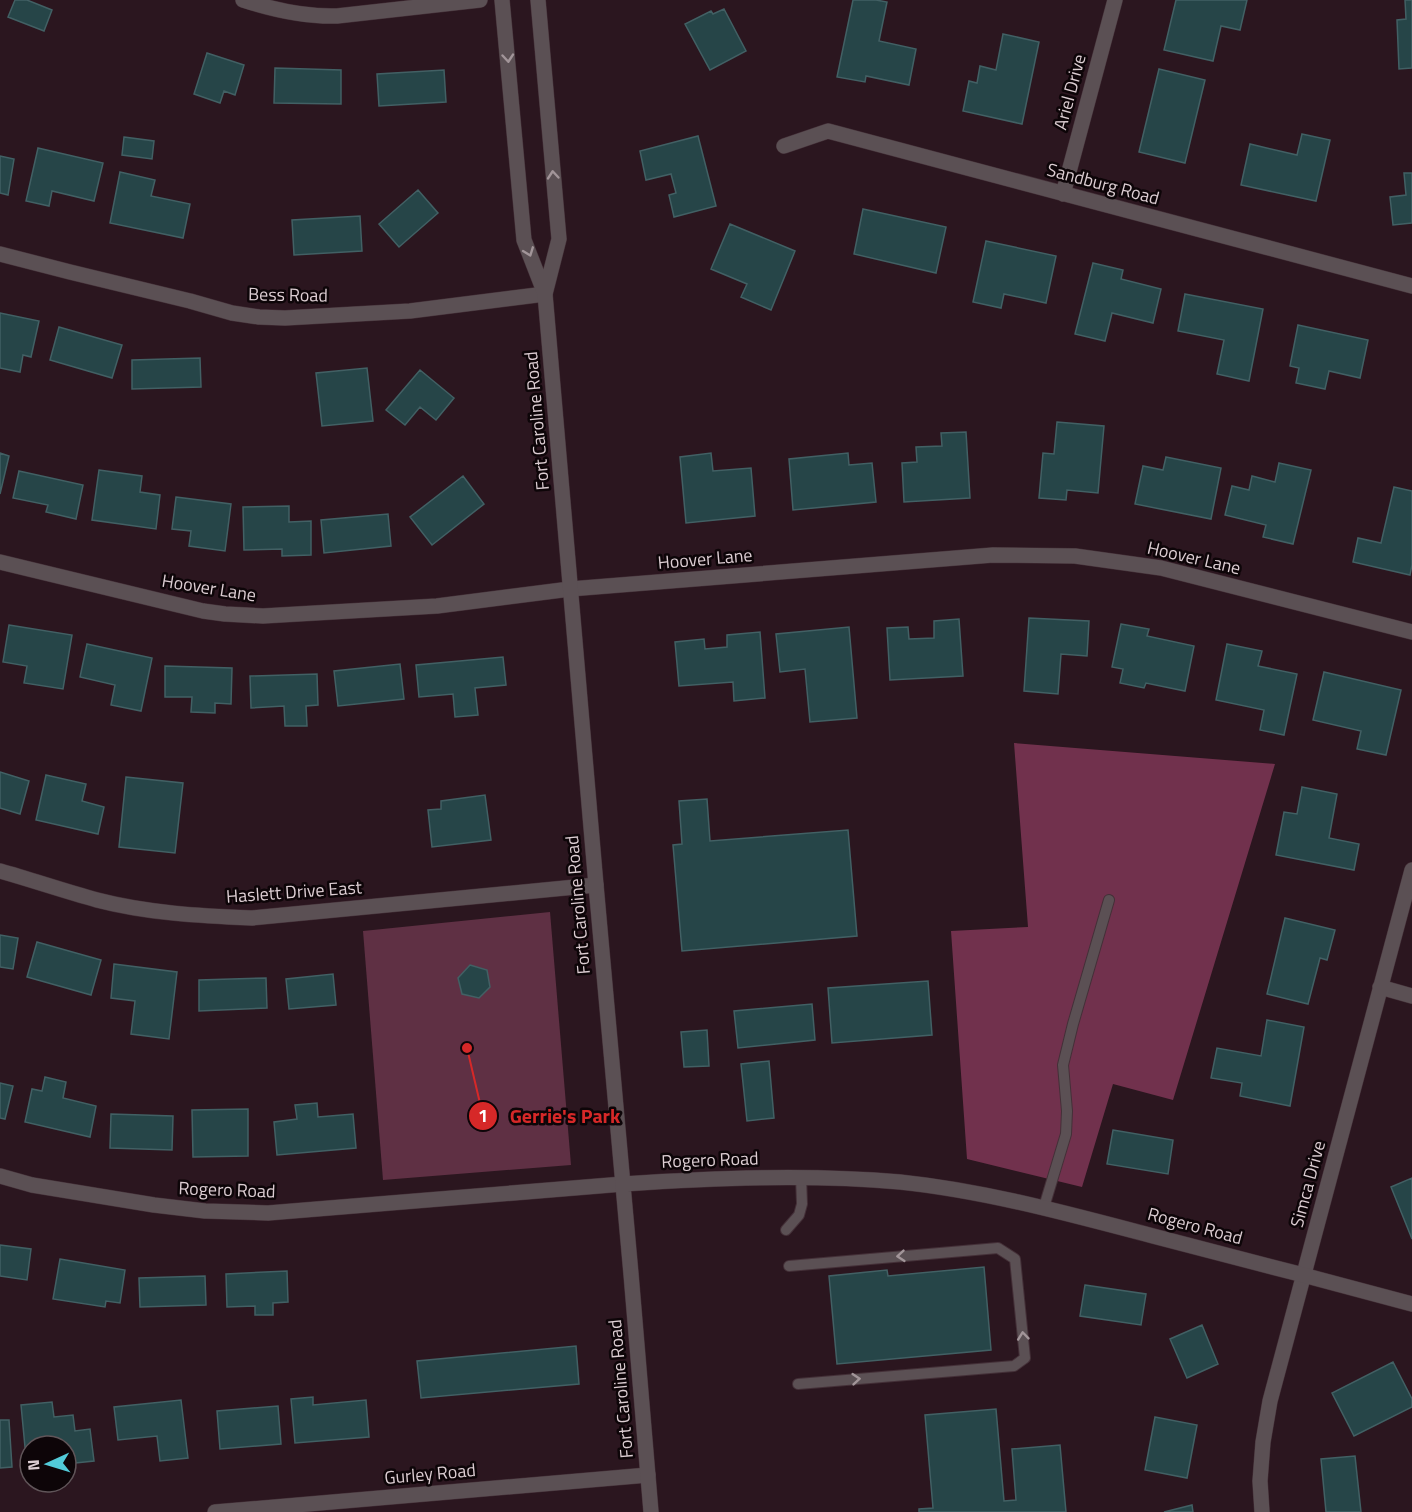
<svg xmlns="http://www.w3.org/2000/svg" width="1412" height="1512" viewBox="0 0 1412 1512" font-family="'Titillium Web',sans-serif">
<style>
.green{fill:#5f3044}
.forest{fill:#71314d}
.building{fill:#264548;stroke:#426064;stroke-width:1.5}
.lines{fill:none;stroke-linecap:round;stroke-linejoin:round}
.service-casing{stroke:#443038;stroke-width:12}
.minor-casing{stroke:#443038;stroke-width:16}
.tertiary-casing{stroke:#443038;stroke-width:16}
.service{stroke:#5b5054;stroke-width:10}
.minor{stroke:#5b5054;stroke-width:15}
.tertiary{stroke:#5b5054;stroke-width:15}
.oneway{stroke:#a29599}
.labels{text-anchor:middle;stroke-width:5;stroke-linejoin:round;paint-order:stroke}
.street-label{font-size:18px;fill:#dccdd2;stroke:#0d0508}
.leader{fill:none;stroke:#d62828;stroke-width:2}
.callout-dot{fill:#d62828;stroke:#0d0508;stroke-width:2}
.mark-label{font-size:18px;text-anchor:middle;font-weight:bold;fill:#fff}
.callout-label{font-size:20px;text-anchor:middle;font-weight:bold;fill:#d62828;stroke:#0d0508;stroke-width:5;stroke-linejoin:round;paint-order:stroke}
</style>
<rect width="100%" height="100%" fill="#2b161f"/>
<path class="green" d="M550,912L571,1165L383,1180L363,931Z"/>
<path class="forest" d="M1014,743L1275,764L1173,1100L1113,1084L1082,1187L967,1159L951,931L1028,927Z"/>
<path class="building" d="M15,0H27L52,10L44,31L8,17Z
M853,0H876L887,2L879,41L916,49L909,85L866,76L865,82L837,77Z
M1176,0H1247L1240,30L1221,26L1213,61L1164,50Z
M1405,0H1412V68L1399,69L1397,20L1406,19Z
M724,9L746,51L710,70L685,24L711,11L713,14Z
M1003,34L1039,42L1022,124L963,111L969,81L977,83L980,66L996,70Z
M207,53L244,65L235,95L224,91L220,103L194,94Z
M275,68L341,70V104L274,103Z
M1159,69L1205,80L1185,163L1139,152Z
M444,70L446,102L379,106L377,74Z
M1302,134L1330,140L1316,201L1241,185L1250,144L1297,155Z
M698,136L716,206L674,217L669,195L676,193L671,174L646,180L640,151Z
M124,137L154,141L152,159L122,155Z
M38,148L103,163L94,201L52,191L49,206L26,201Z
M0,156L14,159L8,195L0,193Z
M120,172L155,180L151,196L190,204L183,238L110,223Z
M1404,173H1412V223L1393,225L1390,197L1406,195Z
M418,190L438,213L399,247L379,224Z
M863,209L946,227L936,273L854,254Z
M360,216L362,251L294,255L292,220Z
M730,224L795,251L771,310L741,297L747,284L711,269Z
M986,241L1056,256L1046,303L1004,294L1001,308L973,302Z
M1093,263L1123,270L1121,279L1161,289L1153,323L1112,313L1105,341L1075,334Z
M1185,294L1263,309L1249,381L1217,374L1224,340L1178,331Z
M0,313L39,321L31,357L23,355L20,372L0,368Z
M1298,325L1368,340L1360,378L1329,371L1325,389L1296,383L1299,368L1290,366Z
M59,327L122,345L112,378L50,360Z
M200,358L201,387L132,389V360Z
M367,368L373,421L322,426L316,373Z
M420,370L454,398L436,420L420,407L405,425L386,410Z
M1057,422L1104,426L1098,493L1067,490L1066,500L1039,498L1043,453L1054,454Z
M966,432L970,498L904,502L902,463L917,462L916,447L942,446L941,433Z
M0,453L9,456L0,494Z
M711,453L713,471L751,468L755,516L686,523L680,457Z
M848,453L849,465L872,463L876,502L793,510L789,459Z
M1166,457L1221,468L1211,519L1135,504L1143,466L1163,470Z
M1279,463L1311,470L1293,544L1263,537L1266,525L1225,515L1232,486L1249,490L1252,476L1275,482Z
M99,470L142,476L140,492L160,495L156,529L92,520Z
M19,471L83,485L76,519L46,512L48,505L13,498Z
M463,476L484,504L432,545L410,517Z
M1394,487L1412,491V565L1410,575L1353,562L1358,538L1381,543Z
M176,497L231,504L225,551L189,546L191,531L172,529Z
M289,506V522L311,521V555L282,556V549L244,550L243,507Z
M388,514L391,546L324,553L321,520Z
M1029,618L1089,621L1087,656L1061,654L1058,694L1024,691Z
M959,619L963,676L890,680L887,628L908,627L909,639L934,638V621Z
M1121,624L1149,629L1147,636L1194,646L1185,691L1146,683L1144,688L1120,683L1123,669L1112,667Z
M9,625L72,635L63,689L24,683L27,666L3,662Z
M849,627L857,718L810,722L805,669L780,672L776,634Z
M760,632L765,698L734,701L733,682L679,686L675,642L704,639L705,649L727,647V635Z
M87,644L152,658L141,711L111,705L115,685L80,677Z
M1227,644L1262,651L1258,666L1297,674L1284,735L1260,730L1264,710L1216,700Z
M503,657L506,685L475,688L478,715L455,717L453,694L419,697L416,665Z
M400,664L404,699L338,706L334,671Z
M165,666L232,668L231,704L215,703V713L191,712L192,697H165Z
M1324,672L1401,690L1386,755L1357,749L1361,731L1313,720Z
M317,674L318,705L306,706L307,726H285L284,706L251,708L250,676Z
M0,772L29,781L20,814L0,808Z
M46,775L86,784L82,801L104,807L98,834L36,820Z
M126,777L183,783L175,853L119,847Z
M1302,787L1337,794L1329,838L1359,844L1354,870L1276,855L1284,812L1297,814Z
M485,795L491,840L432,847L428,810L441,809V801Z
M707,799L710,841L848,830L857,936L682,951L673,845L682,844L679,801Z
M1285,918L1335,930L1327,960L1320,958L1308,1004L1267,994Z
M0,935L18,938L13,969L0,967Z
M37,942L101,960L91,995L27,977Z
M114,964L177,972L169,1039L131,1034L135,1001L111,998Z
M470,965L487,970L490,987L479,998L462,994L458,978Z
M333,974L336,1005L289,1009L286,979Z
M266,978L267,1008L199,1011V980Z
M928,981L932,1035L832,1043L828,988Z
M812,1004L815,1040L738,1048L734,1011Z
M1267,1020L1304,1027L1290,1106L1240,1096L1242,1083L1211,1078L1217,1048L1261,1056Z
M707,1030L709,1066L684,1067L681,1032Z
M769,1061L774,1118L747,1121L741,1064Z
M45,1077L66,1082L63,1098L96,1106L90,1137L25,1122L32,1089L42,1091Z
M0,1083L13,1086L5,1119L0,1118Z
M317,1103L318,1117L353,1114L356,1148L277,1155L274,1122L297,1119L295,1105Z
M248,1109V1156L193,1157L192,1110Z
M111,1114L173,1116L172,1150L110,1148Z
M1113,1130L1173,1140L1168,1174L1107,1164Z
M1412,1178V1239L1391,1187Z
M0,1245L31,1249L27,1280L0,1276Z
M60,1259L125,1270L120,1303L106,1301L105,1307L53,1299Z
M984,1267L991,1350L837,1364L829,1276L887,1270L888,1276Z
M287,1271L288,1302L273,1303V1315H255V1306L227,1307L226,1274Z
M205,1276L206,1305L140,1307L139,1278Z
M1085,1285L1146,1294L1141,1325L1080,1316Z
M1202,1325L1218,1364L1187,1378L1170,1339Z
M576,1346L579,1384L421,1398L417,1361Z
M1393,1362L1412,1399V1407L1354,1436L1332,1393Z
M313,1397V1405L366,1400L369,1437L295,1443L291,1399Z
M181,1400L188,1458L160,1461L157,1436L118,1440L114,1407Z
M52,1402L54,1417L73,1415L75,1431L90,1429L94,1461L66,1464V1446H30V1468H27L21,1405Z
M278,1406L281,1444L220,1449L217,1411Z
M996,1409L1004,1501L1016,1500L1012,1449L1060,1445L1066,1512H919V1509L933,1508L925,1415Z
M1155,1417L1197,1425L1187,1478L1145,1470Z
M0,1420H9L12,1467L0,1468Z
M1355,1456L1361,1512H1326L1321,1459Z
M1192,1505L1193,1512H1164Z"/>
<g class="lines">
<g class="service-casing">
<path id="service" d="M1044,1207L1066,1134L1067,1111L1063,1065L1073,1024L1109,900
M786,1230L799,1215L802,1204L801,1177
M789,1266L998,1248L1015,1259L1025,1358L1014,1366L798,1384"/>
</g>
<g class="minor-casing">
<path id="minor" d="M243,0C274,10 305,17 337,16L480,0
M784,146L828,131L1412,286
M1063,194L1115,0
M0,254L70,272L190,301L232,313L259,317L285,318L410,311L545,294
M0,562L203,611L225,614L263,616L437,606L570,589L993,555L1075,556L1161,568L1412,632
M0,871C32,880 64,891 97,900C147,913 200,916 252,918L596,885
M1380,987L1412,996
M0,1176L32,1185L154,1205L205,1211L268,1213L623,1184
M215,1512L648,1475
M1262,1512L1260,1481L1263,1442L1270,1401L1412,870"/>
</g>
<g class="tertiary-casing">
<path id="tertiary" d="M502,0L524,240L545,294L596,885L631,1274L651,1512
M538,0L559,239L545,294
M623,1184C715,1178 807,1174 900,1182C986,1191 1069,1214 1153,1236C1239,1258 1326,1281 1412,1304"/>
</g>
<use href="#service" class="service"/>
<use href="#minor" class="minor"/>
<use href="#tertiary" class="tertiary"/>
</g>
<defs><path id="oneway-chevron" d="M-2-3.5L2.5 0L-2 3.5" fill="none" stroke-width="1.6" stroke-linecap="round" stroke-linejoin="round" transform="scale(1.5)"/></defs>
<g class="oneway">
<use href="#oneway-chevron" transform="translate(508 58) rotate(85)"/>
<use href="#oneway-chevron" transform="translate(553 175) rotate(-95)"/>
<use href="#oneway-chevron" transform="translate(529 252) rotate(69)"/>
<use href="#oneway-chevron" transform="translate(901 1256) rotate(175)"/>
<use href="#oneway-chevron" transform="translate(1023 1336) rotate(-96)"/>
<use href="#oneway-chevron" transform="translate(856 1379) rotate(-5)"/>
</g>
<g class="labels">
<g class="street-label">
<text transform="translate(1070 92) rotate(-75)" y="6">Ariel Drive</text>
<text transform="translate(1103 184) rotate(15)" y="6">Sandburg Road</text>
<text transform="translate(288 295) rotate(1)" y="6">Bess Road</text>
<text transform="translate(537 421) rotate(-95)" y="6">Fort Caroline Road</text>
<text transform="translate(1194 558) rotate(13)" y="6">Hoover Lane</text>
<text transform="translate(705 559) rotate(-5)" y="6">Hoover Lane</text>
<text transform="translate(209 588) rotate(9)" y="6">Hoover Lane</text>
<text transform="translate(294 892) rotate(-4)" y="6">Haslett Drive East</text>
<text transform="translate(578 905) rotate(-95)" y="6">Fort Caroline Road</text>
<text transform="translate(710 1160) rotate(-2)" y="6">Rogero Road</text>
<text transform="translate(1308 1184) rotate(-75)" y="6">Simca Drive</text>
<text transform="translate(227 1190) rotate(2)" y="6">Rogero Road</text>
<text transform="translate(1195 1226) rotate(15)" y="6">Rogero Road</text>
<text transform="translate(621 1389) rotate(-95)" y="6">Fort Caroline Road</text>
<text transform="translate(430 1474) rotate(-5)" y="6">Gurley Road</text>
</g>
</g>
<path class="leader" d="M467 1048L483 1116"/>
<g class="callout-dot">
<circle cx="467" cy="1048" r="6"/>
<circle cx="483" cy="1116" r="15"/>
</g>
<g class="mark-label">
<text x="483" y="1122">1</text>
</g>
<g class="callout-label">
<text x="565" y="1123">Gerrie's Park</text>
</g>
<g transform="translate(48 1464) rotate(266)"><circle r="28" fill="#0d0508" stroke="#605559" stroke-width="1.5"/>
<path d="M0-4.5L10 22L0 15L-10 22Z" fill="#52cbd9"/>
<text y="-9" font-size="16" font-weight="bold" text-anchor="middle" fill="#dccdd2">N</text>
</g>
</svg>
